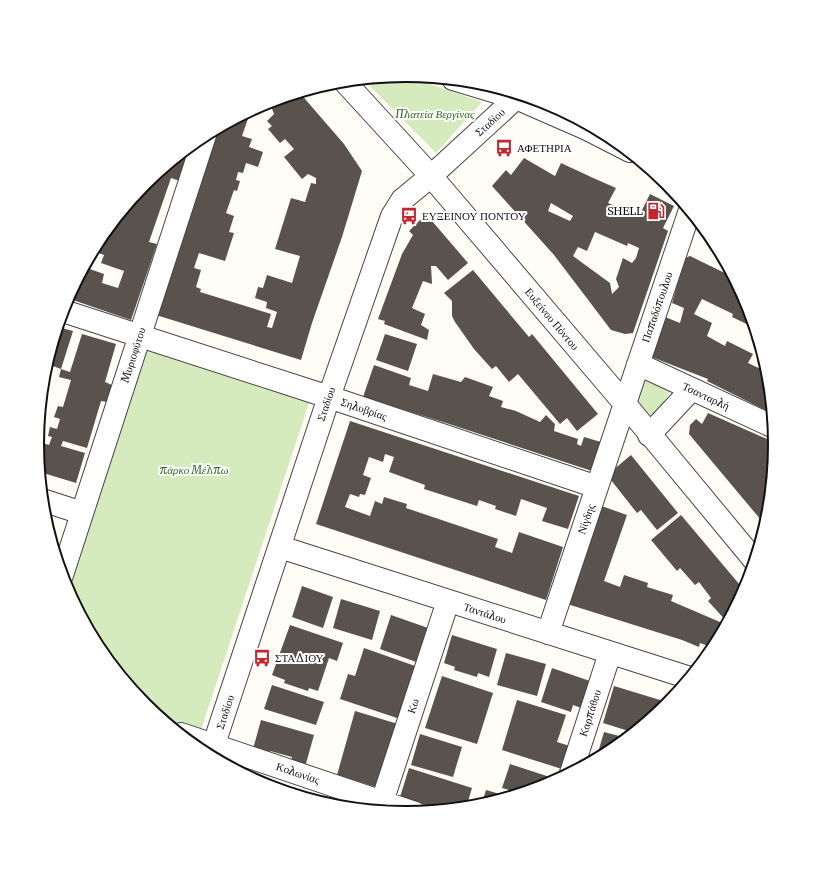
<svg xmlns="http://www.w3.org/2000/svg" width="813" height="888" viewBox="0 0 813 888" font-family="Merriweather,serif">
<style>
.green{fill:#d5ebbd}
.building{fill:#5a524d;fill-rule:evenodd}
.lines{fill:none;stroke-linecap:round;stroke-linejoin:round}
.minor-casing{stroke:#444;stroke-width:24}
.minor{stroke:#fff;stroke-width:22}
.labels{text-anchor:middle;stroke-width:4;stroke-linejoin:round;paint-order:stroke}
.park-label{font-size:11px;font-style:italic;fill:#2f6b1f;stroke:#fff}
.street-label{font-size:11px;fill:#111;stroke:#fff}
.poi-label{font-size:11px;fill:#111;stroke:#fff;text-anchor:start}
.rim{fill:none;stroke:#111;stroke-width:2}
</style>
<rect width="100%" height="100%" fill="#fffdf5"/>
<path class="green" d="M404,75L482,102L436,153L363,79Z
M142,344L310,400L201,730L159,717L145,705L99,649L65,585Z
M641,380L672,389L652,421L634,395Z"/>
<path class="building" d="M299,92L344,144L362,171L342,237L312,323L301,360L156,315L218,128L251,110L242,136L252,139L249,147L263,152L258,167L246,163L243,173L238,172L236,180L240,181L237,191L234,190L226,213L234,216L229,232L234,233L225,261L199,253L194,268L201,270L196,287L201,289L200,292L271,314L267,327L272,328L277,312L266,308L267,302L255,298L258,287L263,288L267,275L292,283L300,256L275,249L291,198L305,202L311,183L316,184V178L308,174L302,179L284,157L294,149L285,139L280,143L268,129L272,126L267,121L274,114L269,101Z
M192,144L180,181L171,178L149,242L157,244L131,320L67,298L84,267L104,274L102,283L118,288L124,271L101,263L104,255L96,252L102,235L145,183Z
M524,158L555,176L561,163L591,177L616,188L608,203L639,216L650,194L674,206L663,228L668,231L633,333L625,334L611,330L554,255L492,186L506,170L511,175ZM551,203L573,216L570,221L548,211ZM595,232L627,246L628,243L639,248L636,258L632,263L623,258L616,279L619,287L612,294L610,283L573,256L578,247L587,251Z
M426,214L468,263L448,280L436,266H431L432,284L423,281L412,308L425,314L421,325L429,330L427,340L384,324L385,321L378,319L402,254L413,235L409,231Z
M690,256L735,278L748,303L755,328L732,317L733,314L702,299L694,314L712,323L707,336L725,346L727,341L753,354L748,363L769,373L773,414L707,381L708,379L649,356L665,317L680,323L684,308L672,303L685,258Z
M473,270L529,337L532,334L598,414L577,431L567,418L560,424L518,374L509,382L496,366L492,369L474,349L455,322L452,316V301L444,293Z
M58,327L73,331L61,369L50,365L48,372L44,371Z
M82,334L116,344L105,382L112,385L107,402L101,401L87,448L63,441L61,446L85,453L76,483L40,472L37,444L39,427L45,429L40,442L49,445L52,437L48,436L50,427L57,429L60,419L54,417L58,406L63,407L71,380L59,377L61,369L70,372Z
M385,334L417,344L408,371L376,360Z
M374,365L411,378L409,385L428,391L433,374L461,382L465,377L493,387L489,396L503,401L501,407L516,411L540,422L546,415L555,424L554,431L578,439L577,444L581,446L584,437L601,442L592,471L449,424L363,397Z
M708,413L776,443L773,472H772L765,483L772,490L769,516L766,526L689,434L690,425L696,419L702,424Z
M350,421L579,496L568,529L542,521L547,508L521,499L516,516L495,509L496,506L479,500L477,506L424,489L425,485L389,472L394,457L385,454L383,462L369,457L363,475L371,478L365,495L360,494L359,497L350,494L345,507L370,516L375,501L382,504L384,497L407,504L406,508L498,539L495,547L512,553L519,532L563,547L546,600L316,524Z
M631,455L678,513L657,530L641,510L637,513L607,475Z
M596,504L627,515L604,581L620,587L624,575L648,583L647,587L673,595L671,601L727,625L714,648L700,643L699,647L682,640L564,603Z
M681,515L745,591L728,623L708,601L711,598L699,582L695,585L680,568L677,571L651,540Z
M302,586L333,597L323,628L292,617Z
M341,599L380,611L372,640L333,628Z
M391,615L431,629L419,663L380,649Z
M290,625L343,643L337,661L329,658L318,691L309,688L308,691L284,683L285,680L272,675Z
M452,635L497,649L489,677L478,673L477,677L454,670L455,667L444,663Z
M364,648L418,667L400,719L340,699L348,674L355,676Z
M506,653L546,664L537,696L497,685Z
M552,668L593,682L584,709L573,705L571,712L541,702Z
M442,676L493,693L477,744L425,728Z
M272,685L324,702L316,725L264,709Z
M614,686L670,703L635,733L603,723Z
M517,700L566,715L557,742L573,747L565,770L502,750Z
M355,711L398,724L379,788L337,775Z
M261,720L314,735L305,767L291,762L292,757L270,751L269,754L253,749Z
M604,732L627,738L612,751L591,762L593,755L597,756Z
M420,734L462,747L453,777L411,765Z
M510,764L559,780L548,785L515,795L516,792L502,788Z
M409,768L472,788L466,808L442,810L400,797Z
M250,777L296,791L295,794L265,785Z
M486,790L510,797L481,806Z
M309,797L341,806V807L334,806L309,799Z"/>
<g class="lines">
<g class="minor-casing">
<path id="minor" d="M453,79L516,98L587,129L630,151
M344,81L431,176L625,404L755,561
M63,311L329,397L597,487
M638,364L774,427
M649,435L692,389
M42,500L82,513
M280,547L690,678
M62,575L205,135
M548,633L690,210
M181,734L415,813
M210,756L329,397L392,216L402,200L431,176L516,98
M571,773L610,653
M379,811L448,601"/>
</g>
<use href="#minor" class="minor"/>
</g>
<defs>
<g id="bus-bare" transform="scale(1.38)"><path d="M-5-6H5V4H4V6H2V4H-2V6H-4V4H-5ZM-3.5-4V0h7V-4ZM-3.5 1.2v1.5H-2V1.2ZM2 1.2v1.5H3.5V1.2Z" fill="#c4262e" stroke="#fff" stroke-width="2.5" paint-order="stroke"/></g>
<g id="fuel-bare" transform="scale(1.38)"><path d="M-5.5-6h7V0h2V4h1.3V-2.5L3-4.5l.8-.8L6-3V5H2.5V1h-1V6h-7ZM-4.2-4.7v3.2H.2V-4.7Z" fill="#c4262e" stroke="#fff" stroke-width="2.5" paint-order="stroke"/></g>
</defs>
<g fill-rule="evenodd">
<use href="#bus-bare" x="504" y="148"/>
<use href="#fuel-bare" x="656" y="211"/>
<use href="#bus-bare" x="409" y="216"/>
<use href="#bus-bare" x="262" y="658"/>
</g>
<g class="labels">
<g class="park-label">
<text x="435" y="118">Πλατεία Βεργίνας</text>
<text x="194" y="474">πάρκο Μέλπω</text>
</g>
<g class="street-label">
<text transform="translate(490 122) rotate(-42)" y="4">Σταδίου</text>
<text transform="translate(657 307) rotate(-71)" y="4">Παπαδόπουλου</text>
<text transform="translate(552 319) rotate(50)" y="4">Ευξείνου Πόντου</text>
<text transform="translate(133 355) rotate(-72)" y="4">Μυριοφύτου</text>
<text transform="translate(706 396) rotate(25)" y="4">Τσανταρλή</text>
<text transform="translate(326 404) rotate(-71)" y="4">Σταδίου</text>
<text transform="translate(364 409) rotate(19)" y="4">Σηλυβρίας</text>
<text transform="translate(586 519) rotate(-71)" y="4">Νίγδης</text>
<text transform="translate(485 613) rotate(18)" y="4">Ταντάλου</text>
<text transform="translate(413 706) rotate(-72)" y="4">Κω</text>
<text transform="translate(225 712) rotate(-72)" y="4">Σταδίου</text>
<text transform="translate(590 713) rotate(-72)" y="4">Καρπάθου</text>
<text transform="translate(298 773) rotate(19)" y="4">Κολωνίας</text>
</g>
<g class="poi-label">
<text x="517" y="152">ΑΦΕΤΗΡΙΑ</text>
<text x="643" y="215" text-anchor="end">SHELL</text>
<text x="422" y="220">ΕΥΞΕΙΝΟΥ ΠΟΝΤΟΥ</text>
<text x="275" y="662">ΣΤΑΔΙΟΥ</text>
</g>
</g>
<path d="M0 0H813V888H0ZM44 444a362 362 0 1 1 724 0a362 362 0 1 1-724 0Z" fill="#fff" fill-rule="evenodd"/>
<path class="rim" d="M44 444a362 362 0 1 1 724 0a362 362 0 1 1-724 0Z"/>
</svg>
